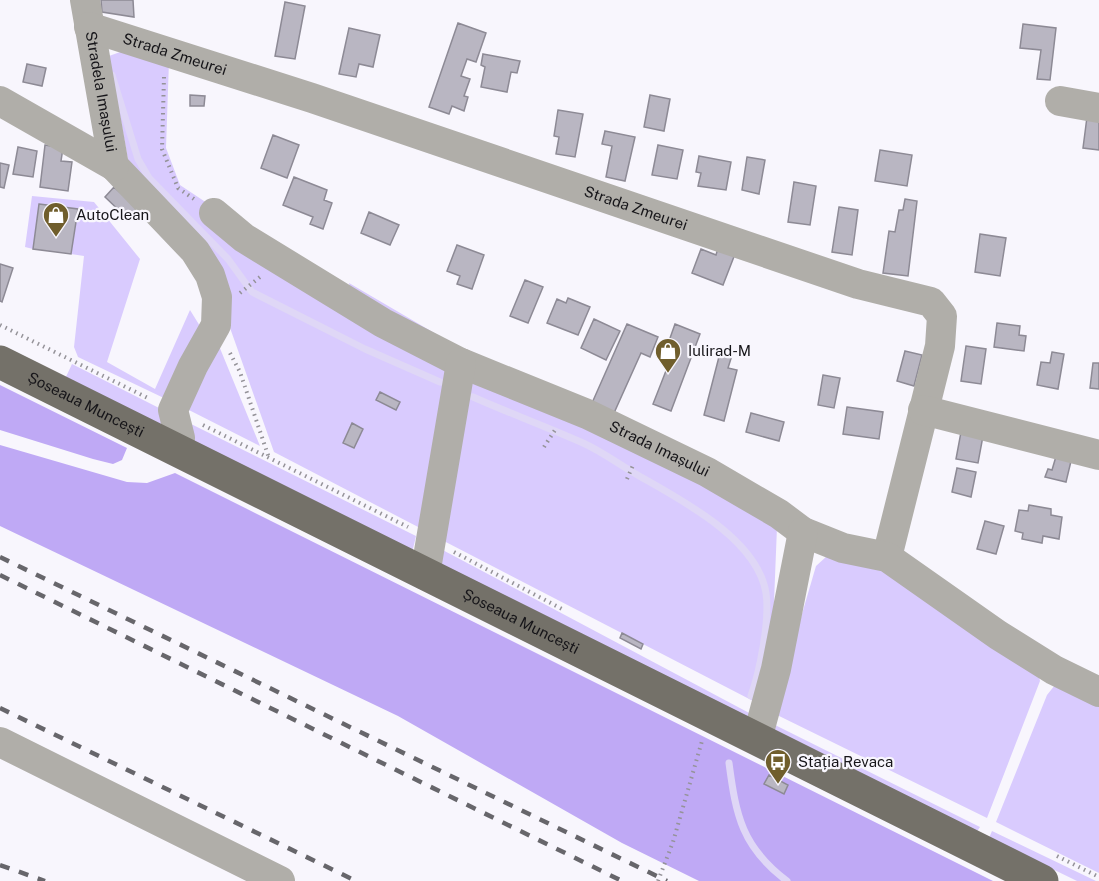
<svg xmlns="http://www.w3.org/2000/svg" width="1099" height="881" viewBox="0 0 1099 881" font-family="'Public Sans',sans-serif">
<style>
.green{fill:#d9cbfe}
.forest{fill:#bfa9f5}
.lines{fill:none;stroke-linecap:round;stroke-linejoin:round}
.stream{stroke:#dfd7f6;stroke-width:7}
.building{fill:#b9b6c2;stroke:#8d8a95;stroke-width:1.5}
.path{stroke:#959399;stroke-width:4;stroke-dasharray:1.5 4.5;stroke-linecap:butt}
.minor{stroke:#b0aea9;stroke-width:30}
.major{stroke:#747169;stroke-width:33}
.rail{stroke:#67666b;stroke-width:4.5;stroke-dasharray:10 10;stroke-linecap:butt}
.labels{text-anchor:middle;stroke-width:4.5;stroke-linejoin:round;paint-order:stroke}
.street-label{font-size:15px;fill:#161519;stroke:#f8f6fd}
.poi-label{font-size:15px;fill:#161519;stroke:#f8f6fd;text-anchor:start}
</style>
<rect width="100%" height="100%" fill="#f8f6fd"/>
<path class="green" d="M123,51L169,61L166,148L180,185L449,365L420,528L274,452L229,325L131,176L109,56Z
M32,196L94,202L140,259L107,362L155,389L190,310L203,331L168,400L78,357L74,347L84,256L71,254L78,210L39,204L33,249L25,247Z
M349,283L448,341L351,294Z
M217,341L260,446L181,406Z
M72,364L165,411L171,434L65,379Z
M477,376L704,485L777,527L772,652L757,703L440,539L462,394Z
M185,421L416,536L412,553L187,439Z
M437,547L753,715L751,722L434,562Z
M827,556L883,568L1037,668L1040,681L987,818L773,713L816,566Z
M1055,685L1099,701V873L996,822L1047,695Z
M769,722L980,827L976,833L766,728Z
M992,831L1096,881H1077L989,838Z"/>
<path class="forest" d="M0,385L127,448L122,460L113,464L93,459L0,430Z
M0,445L127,482L147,483L175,473L993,881H699L622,843L398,716L0,526Z"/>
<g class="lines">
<path class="stream" d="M112,75L138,159L149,178L228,259L252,292L365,349L440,382
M473,397C509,413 547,427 583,443C601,451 617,463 634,473C677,498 757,537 766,593C770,619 760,671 751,696
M729,763C736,816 742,847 787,881"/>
</g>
<path class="building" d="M101,0H133L134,17L102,12Z
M285,2L305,6L295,59L275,56Z
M458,23L486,33L476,62L467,59L461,76L470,79L464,96L468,97L464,111L452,106L449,114L429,107Z
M1023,24L1056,28L1050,80L1037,79L1041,50L1020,48Z
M349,28L380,35L373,67L359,64L356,77L339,74Z
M483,54L520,61L517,73L511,72L507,92L481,87L485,67L481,65Z
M27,64L46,68L42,86L23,82Z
M190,95L205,96L204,106H190Z
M650,95L670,99L664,131L644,127Z
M558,110L583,114L575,157L556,154L559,137L554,136Z
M1087,117L1099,119V150L1083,148Z
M605,131L635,137L625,181L606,177L612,146L602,144Z
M273,135L299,145L287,178L261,168Z
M45,145L63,148L61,161L72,162L68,191L40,187Z
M658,145L683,150L677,179L652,175Z
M18,147L37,151L33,177L13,174Z
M880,150L912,155L907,186L875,181Z
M699,156L731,162L726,190L698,186L701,173L696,172Z
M747,157L765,160L759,194L742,190Z
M0,163L9,165L4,188L0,187Z
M294,177L327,190L324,200L332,203L323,229L310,224L313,217L283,205Z
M794,182L816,186L810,225L788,222Z
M114,187L138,209L128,219L105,197Z
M905,199L917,201L908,276L883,273L889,231L895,232L899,210H903Z
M39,204L78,209L71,254L33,249Z
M839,207L858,210L852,255L832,252Z
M369,212L399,225L390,245L361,233Z
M980,234L1006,238L1000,276L975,272Z
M457,245L484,255L472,289L457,284L460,276L447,271Z
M718,248L735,254L723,285L692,273L701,249L716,255Z
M0,264L13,268L2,302L0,301Z
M525,280L543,287L528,323L510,316Z
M568,298L590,307L578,335L547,323L557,299L566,303Z
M594,319L620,331L606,360L581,348Z
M997,323L1020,326L1019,335L1026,336L1024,351L994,347Z
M627,324L658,337L650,357L641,353L614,413L592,403Z
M675,324L700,334L671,411L653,404L671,358L664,355Z
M966,346L986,349L981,384L961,381Z
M721,349L733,352L728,368L737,370L724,421L704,415Z
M905,351L922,355L914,386L897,381Z
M1052,352L1064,354L1058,389L1037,385L1041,362L1050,363Z
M1093,363H1099V389L1090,388Z
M823,375L840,378L834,408L818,405Z
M380,392L400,402L396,410L376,400Z
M847,407L883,412L879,439L843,434Z
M751,413L784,422L779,441L746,432Z
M352,423L363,429L354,448L343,443Z
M961,432L983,436L978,463L956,459Z
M1057,453L1072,457L1066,482L1045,477L1048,469L1052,470Z
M957,468L976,472L971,497L952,492Z
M1029,505L1051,509V515L1062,517L1059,539L1043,536L1042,543L1022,539L1023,533L1015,531L1019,510L1028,511Z
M985,521L1004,526L996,554L977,549Z
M622,633L643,644L641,649L620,638Z
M769,775L788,785L784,794L764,784Z"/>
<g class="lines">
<path class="path" d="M164,77L162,149L178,188L194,199
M240,293L260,277
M0,325L150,399
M230,353L240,372L269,458
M203,425L408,527
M544,447L557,427
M627,479L634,463
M454,552L564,610
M1057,856L1099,877
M658,881L673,842L702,741"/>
<g class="minor">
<path id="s1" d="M85,0L114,166L195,251L210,275L217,297L216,325L193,366L173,410L180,438L177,450"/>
<path id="s2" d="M89,27L312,98L858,284L931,302L942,316L940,346L887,557"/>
<path d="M0,101L114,166"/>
<path d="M1060,101L1099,108"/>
<path id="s3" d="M214,213L244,238L383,323L461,363L587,414L707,472L779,514L803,532L843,548L887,557L998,635L1054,670L1099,692"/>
<path d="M923,410L1099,455"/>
<path d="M425,575L461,363"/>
<path d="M757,739L776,669L803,532"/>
<path d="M0,742L280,881"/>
</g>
<path class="major" id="s4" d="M0,362L1042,881"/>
<path class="rail" d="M0,557L667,881
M0,575L622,881
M0,708L356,881
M0,865L45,881"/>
</g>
<defs>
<g id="shop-pin" transform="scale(1.35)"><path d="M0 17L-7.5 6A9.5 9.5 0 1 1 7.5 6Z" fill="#705e2c" stroke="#f8f6fd"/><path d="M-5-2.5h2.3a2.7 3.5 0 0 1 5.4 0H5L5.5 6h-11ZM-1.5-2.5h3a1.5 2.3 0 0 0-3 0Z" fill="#fff"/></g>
<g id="bus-pin" transform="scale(1.35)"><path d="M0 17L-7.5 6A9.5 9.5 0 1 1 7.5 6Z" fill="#705e2c" stroke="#f8f6fd"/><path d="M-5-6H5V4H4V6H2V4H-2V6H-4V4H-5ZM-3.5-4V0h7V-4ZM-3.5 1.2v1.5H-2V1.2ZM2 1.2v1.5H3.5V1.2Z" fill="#fff"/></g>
</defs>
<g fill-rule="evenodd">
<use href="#shop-pin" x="56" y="215"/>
<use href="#shop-pin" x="668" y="351"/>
<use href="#bus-pin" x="778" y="762"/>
</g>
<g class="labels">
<g class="street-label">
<text dy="5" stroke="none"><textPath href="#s2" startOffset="90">Strada Zmeurei</textPath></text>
<text dy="5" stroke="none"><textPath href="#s1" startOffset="93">Stradela Imașului</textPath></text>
<text dy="5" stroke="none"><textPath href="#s2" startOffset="576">Strada Zmeurei</textPath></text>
<text dy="5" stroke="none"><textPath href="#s4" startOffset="96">Șoseaua Muncești</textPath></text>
<text dy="5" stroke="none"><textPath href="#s3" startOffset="506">Strada Imașului</textPath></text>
<text dy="5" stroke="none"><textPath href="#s4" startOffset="582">Șoseaua Muncești</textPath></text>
</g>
<g class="poi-label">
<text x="76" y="220">AutoClean</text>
<text x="688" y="356">Iulirad-M</text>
<text x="798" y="767">Stația Revaca</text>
</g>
</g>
</svg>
